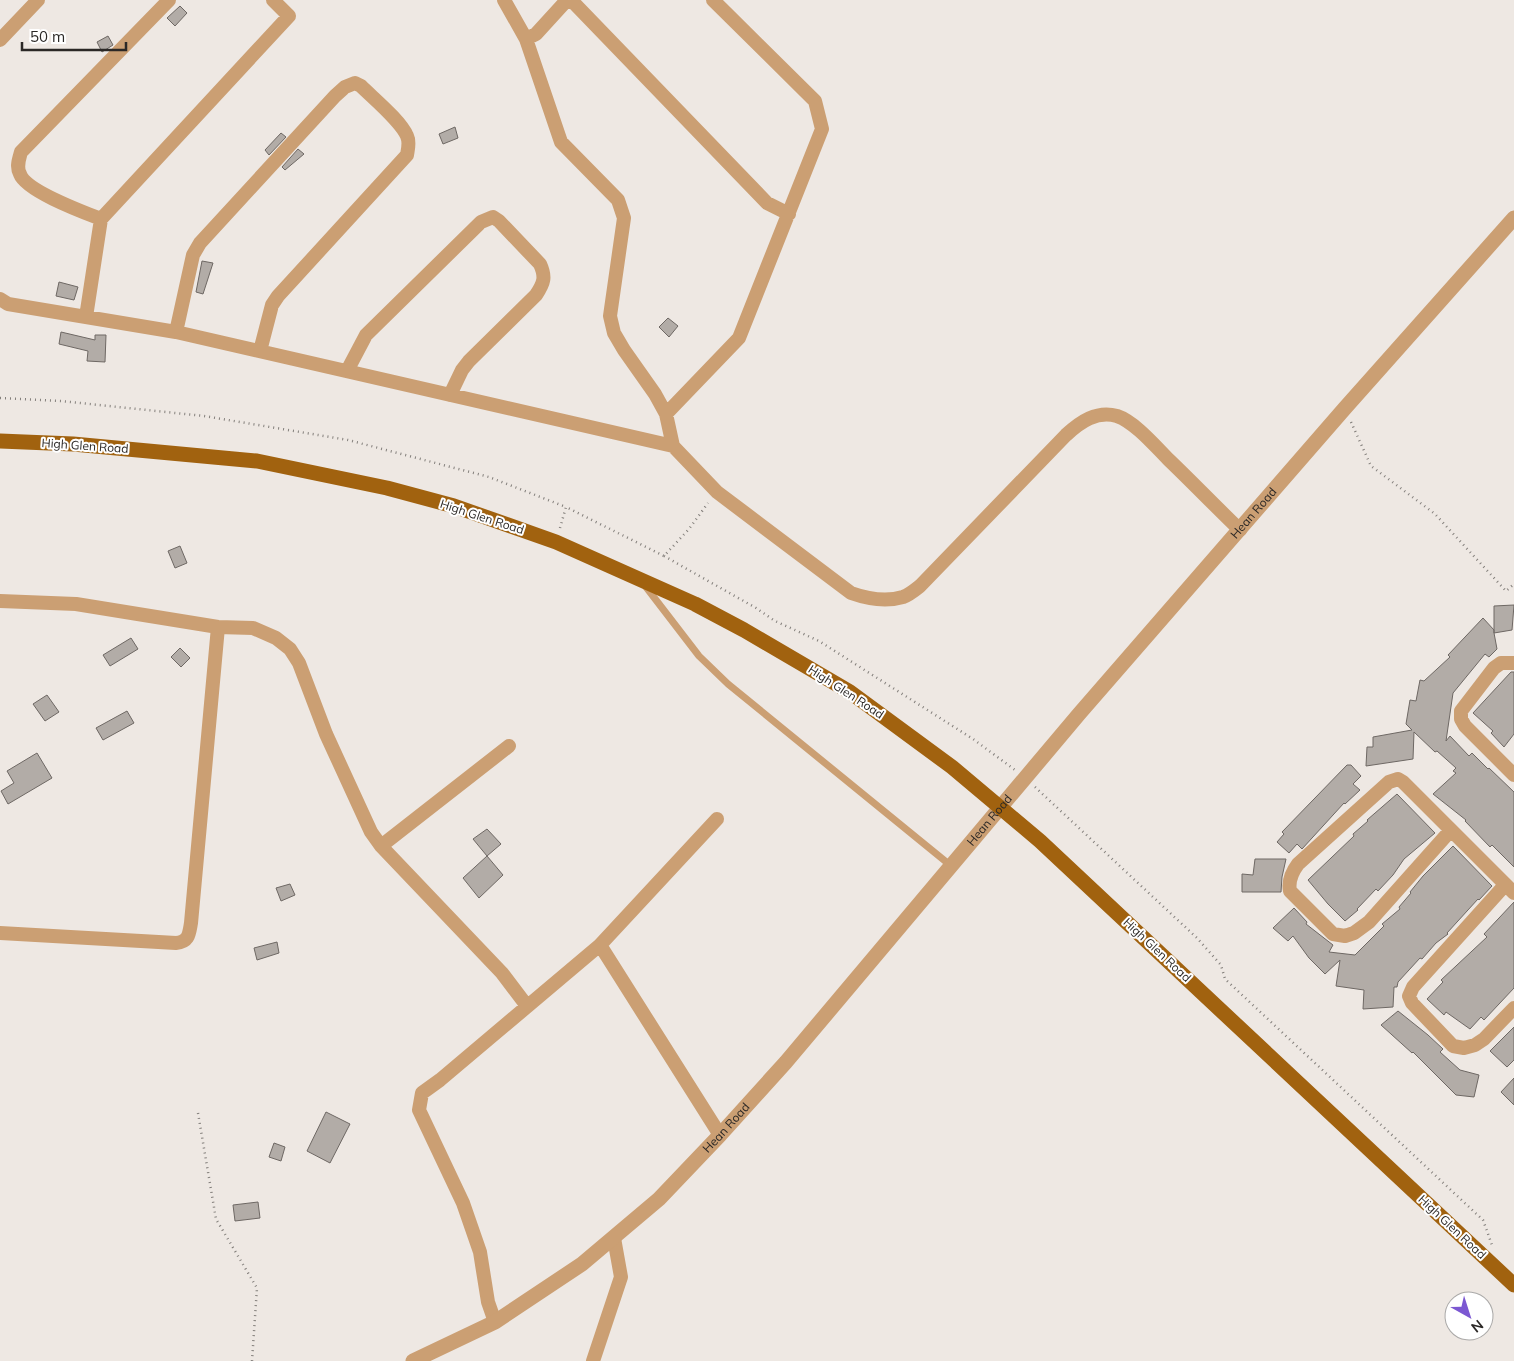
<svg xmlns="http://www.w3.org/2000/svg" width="1514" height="1361" viewBox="0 0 1514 1361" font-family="Mulish,sans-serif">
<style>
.building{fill:#b2aca7;stroke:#6e6864}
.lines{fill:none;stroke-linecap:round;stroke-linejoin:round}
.path{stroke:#837f7b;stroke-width:2.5;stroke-dasharray:1 4;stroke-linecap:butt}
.service{stroke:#cb9f73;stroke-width:7}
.minor{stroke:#cb9f73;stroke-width:14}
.tertiary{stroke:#cb9f73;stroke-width:15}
.primary{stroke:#a1620f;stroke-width:15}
.labels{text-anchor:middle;stroke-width:4;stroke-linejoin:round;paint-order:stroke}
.street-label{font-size:12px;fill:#2b2826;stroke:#fff}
</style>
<rect width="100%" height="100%" fill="#eee8e3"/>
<path class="building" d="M180,6L187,13L175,26L167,18Z
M108,36L113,45L102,52L97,42Z
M455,127L458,138L443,144L439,134Z
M281,133L286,137L269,155L265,150Z
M298,149L304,154L285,170L282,167Z
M202,261L213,263L203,294L196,292Z
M59,282L78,287L74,300L56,296Z
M668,318L678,326L669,337L659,327Z
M61,332L95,340V335H106L105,362L87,361L88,351L59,344Z
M180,546L187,563L175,568L168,551Z
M1514,605L1512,630L1494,633L1497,649L1489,657L1485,654L1453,693L1446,741L1450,736L1469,756L1472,753L1488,769L1489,768L1514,792V867L1492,845L1490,847L1465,821L1466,820L1433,794L1456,773L1453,771L1456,768L1437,751L1435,752L1414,732L1413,759L1366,766L1367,747H1373V737L1412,730L1406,724L1410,700L1416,701L1420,680L1424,681L1450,657L1448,655L1483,618L1494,630V633V606Z
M131,638L138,649L110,666L103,655Z
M180,648L190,658L181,667L171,657Z
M1511,672H1514V734L1504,747L1491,733L1493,731L1473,713Z
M47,695L59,712L45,721L33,704Z
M127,711L134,723L103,740L96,728Z
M37,753L52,778L8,804L1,791L14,783L7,771Z
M1347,765H1351L1361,776L1353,784L1360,790L1345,804L1344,803L1302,849L1297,844L1289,853L1277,842L1284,834L1282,832Z
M1397,794L1435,833L1404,859L1393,875L1378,891L1376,889L1357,909L1358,910L1345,921L1328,904L1308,880L1354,836L1353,834L1368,821L1367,820Z
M487,829L501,844L487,856L473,839Z
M1453,846L1492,886L1479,900L1478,899L1447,933L1448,934L1436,943L1422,959L1420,958L1398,982L1397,987H1394L1393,1007L1363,1009L1364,990L1336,986L1340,960L1325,974L1309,958L1293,936L1288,941L1273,928L1294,908L1307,922L1306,924L1333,945L1329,952L1355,955L1384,926L1382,924L1400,909L1399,907L1411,893L1410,892L1423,876Z
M487,856L503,875L479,898L463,878Z
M1255,859H1286L1282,877L1281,892H1242V874L1253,875Z
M290,884L295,895L281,901L276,888Z
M1514,902V988L1484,1020L1481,1017L1470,1029L1446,1012L1444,1015L1427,999L1443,982L1441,980L1487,937L1484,934Z
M277,942L279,953L257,960L254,948Z
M1398,1011L1428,1035L1443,1049L1440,1052L1460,1070L1479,1075L1474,1097L1456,1095L1413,1052L1412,1053L1381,1025Z
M1514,1027V1060L1507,1067L1490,1051Z
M1514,1078V1105L1501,1092Z
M326,1112L350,1124L330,1163L307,1151Z
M274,1143L285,1147L281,1161L269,1157Z
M258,1202L260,1218L235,1221L233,1205Z"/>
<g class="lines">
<path class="path" d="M0,398L61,401L204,416L348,440L489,477L566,507
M1351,422L1371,466L1435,514L1506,591L1514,584
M560,528L566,507L664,556L689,529L708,503
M664,556L756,608L775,621L819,641L973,739L1015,770
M1035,787L1197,938L1221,965L1225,979L1483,1220L1492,1245
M198,1113L216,1219L257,1288L252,1361"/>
<path class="service" d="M646,587L699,656L728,684L950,865"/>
<path class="minor" d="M504,0L526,39L561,142L618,200L624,218L610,316L614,333L624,350L655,394L666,414L673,446
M571,0L767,203L789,214
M526,39L536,34L567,0
M0,40L38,0
M101,219C83,212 26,191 20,174C16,167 19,159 21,152L169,0
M0,299L8,304L176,332L673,446L717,492L851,593C868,599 886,602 903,597C909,595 915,590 920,586L1066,435C1080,422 1097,410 1117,416C1135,422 1156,447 1169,460C1193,483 1216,507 1240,530
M86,317L101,219L289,16L273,0
M176,332L193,255L200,243L335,96L345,87L355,83L361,86C373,98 401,121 407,136C410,142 408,149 407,155L278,296L272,305L260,351
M347,371L366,335L481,222L493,217L499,221L540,264C546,277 544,283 536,295L469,361L462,370L450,395
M666,414L739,338L822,129L815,101L713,0
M0,601L76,604L218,627L253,628L276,638L290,649L299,663L326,734L371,832L381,846L502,973L527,1006
M1514,663H1501L1494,668L1461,711V719L1465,726L1514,775
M1451,830L1369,922L1354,933L1345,936L1333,934L1290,891C1288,881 1292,872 1298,864L1389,782L1398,779L1403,782L1514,893
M381,846L509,746
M1505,885L1413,987L1409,996L1412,1003L1453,1046L1464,1048L1475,1045L1484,1039L1514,1008
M0,933L176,943C189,942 189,934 191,923L218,627
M600,945L720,1135
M495,1322L488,1302L480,1252L463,1203L419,1110L422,1093L440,1080L600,945L717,819
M593,1361L621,1277L614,1238"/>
<path class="tertiary" id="s1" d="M413,1361L495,1322L582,1264L659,1199L720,1135L786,1062L1079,714L1345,408L1514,218"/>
<path class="primary" d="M0,441L73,444L257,461L387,488L454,506L556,542L695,604L744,630L850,692L952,767L1040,841L1514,1285"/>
</g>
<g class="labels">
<g class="street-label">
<text transform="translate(85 446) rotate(4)" y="4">High Glen Road</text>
<text dy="4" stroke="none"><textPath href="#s1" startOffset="1204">Hean Road</textPath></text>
<text transform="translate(482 517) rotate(18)" y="4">High Glen Road</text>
<text transform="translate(846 692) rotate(33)" y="4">High Glen Road</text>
<text dy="4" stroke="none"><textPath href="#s1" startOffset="799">Hean Road</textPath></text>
<text transform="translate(1157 950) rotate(43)" y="4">High Glen Road</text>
<text dy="4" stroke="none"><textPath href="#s1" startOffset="394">Hean Road</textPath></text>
<text transform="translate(1452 1227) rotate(43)" y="4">High Glen Road</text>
</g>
</g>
<g transform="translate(1469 1316) rotate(141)"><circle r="24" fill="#ffffff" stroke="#aaa9a8"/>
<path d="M0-4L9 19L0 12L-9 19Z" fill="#7c58d2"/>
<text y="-8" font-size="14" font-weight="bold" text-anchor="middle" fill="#2b2826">N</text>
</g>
<path d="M22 42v8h104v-8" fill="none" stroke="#2b2826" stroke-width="2.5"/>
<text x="30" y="42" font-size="15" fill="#2b2826" stroke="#ffffff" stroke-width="4" paint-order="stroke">50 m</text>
</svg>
